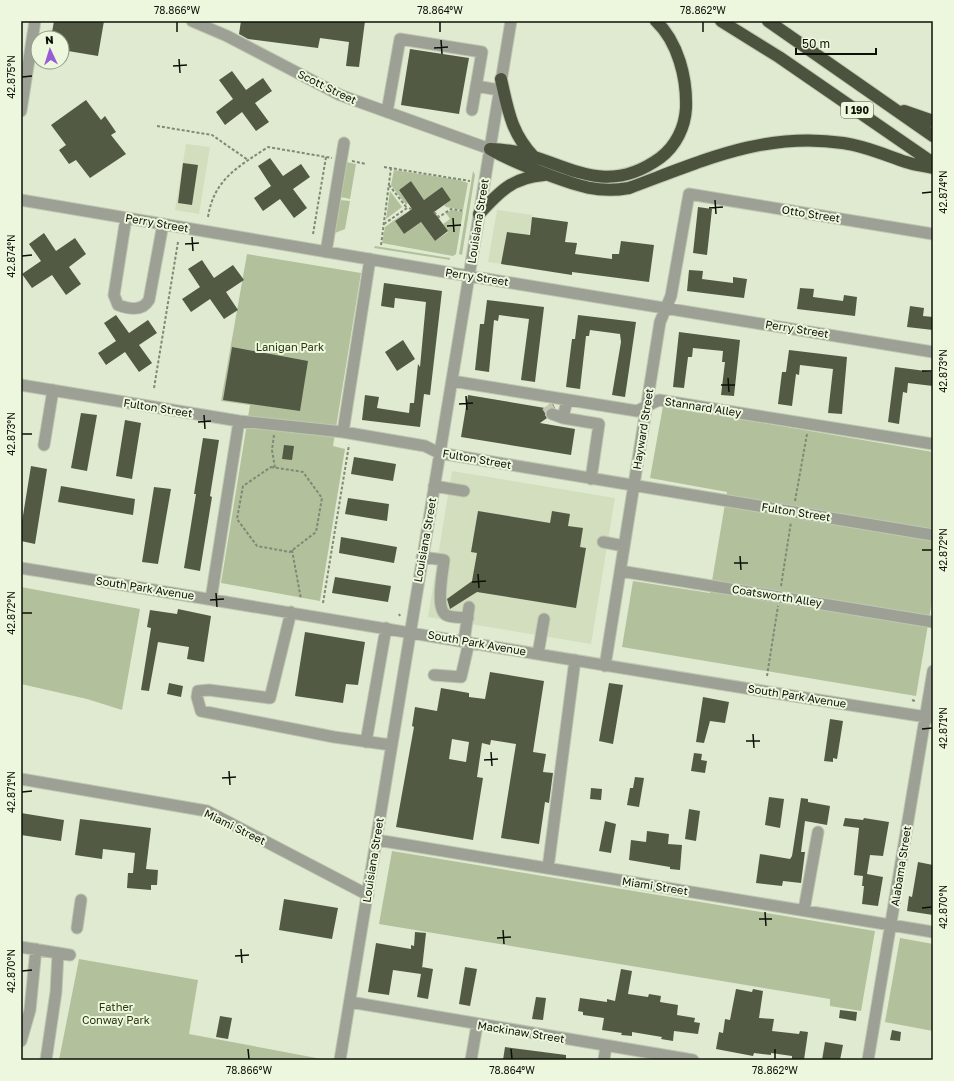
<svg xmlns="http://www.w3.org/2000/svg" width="954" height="1081" viewBox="0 0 954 1081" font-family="'Golos Text',sans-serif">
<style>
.built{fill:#d2debd}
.green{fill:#b3c09c}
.building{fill:#525a44;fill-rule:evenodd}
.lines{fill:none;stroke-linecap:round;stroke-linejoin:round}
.minor-tunnel{stroke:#c0c9b2;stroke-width:11;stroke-dasharray:11 5.5;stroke-linecap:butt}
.minor-casing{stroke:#bec7b0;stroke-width:13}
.highway-casing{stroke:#bec7b0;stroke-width:14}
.path{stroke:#818876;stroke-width:2;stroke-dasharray:3 2;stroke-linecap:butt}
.minor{stroke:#9ca095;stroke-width:11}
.highway{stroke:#4b523d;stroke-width:12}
.ticks{fill:none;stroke:#0d1008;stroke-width:1.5}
.labels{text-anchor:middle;stroke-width:4;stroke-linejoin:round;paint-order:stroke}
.shield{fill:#edf7dd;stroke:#505548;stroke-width:1}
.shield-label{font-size:10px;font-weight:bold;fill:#0d1008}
.street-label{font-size:11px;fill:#0d1008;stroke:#edf7dd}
.park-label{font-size:11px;fill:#2a350f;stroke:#edf7dd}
.neatline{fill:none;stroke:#0d1008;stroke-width:1.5}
.ticks-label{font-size:10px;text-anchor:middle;fill:#0d1008}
</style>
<rect width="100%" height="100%" fill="#e0ead0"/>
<path class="built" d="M186,144L210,147L199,214L175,210Z
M497,210L532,215L524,267L488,262Z
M452,471L615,498L591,644L428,617Z"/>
<path class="green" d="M346,162L356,164L350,199L341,197Z
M394,170L459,180L468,183L463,210L446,207L444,205L451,200L442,188L424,200L411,181L399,190L408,203L406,205L391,185Z
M473,171L475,175L462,255L459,254Z
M390,191L402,207L386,219Z
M340,200L350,201L345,229L335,233Z
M452,210L463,212L456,254L453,256L382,243L385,227L407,211L395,221L404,234L421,222L435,241L448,232L443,224L450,219L446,213Z
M375,246L450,258V260L374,248Z
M247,254L361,273L333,446L345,449L320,601L221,583L250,405L221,401Z
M663,406L933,452V595L916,696L622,647L633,581L710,593L727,492L650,478Z
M21,587L140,609L122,710L87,699L21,684Z
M392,851L875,931L861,1011L830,1006V999L379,924Z
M900,938L933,944V1031L885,1022Z
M79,959L198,980L189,1034L327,1060H59Z"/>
<path class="building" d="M54,21H104L98,56L62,50V38H51Z
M241,21H365L359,67L346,66L349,42L320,38L318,48L248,39L239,34Z
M410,49L469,58L459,114L401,105Z
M232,71L246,90L263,78L272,91L255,103L269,122L256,131L242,112L225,125L216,112L233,99L219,80Z
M86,100L101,120L105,116L116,132L111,135L126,154L90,178L76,160L69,164L59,150L66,145L51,125Z
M270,158L283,176L301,164L310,177L293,189L307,208L294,218L280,199L263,211L254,198L271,186L258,166Z
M183,163L198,165L192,205L178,203Z
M411,181L424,200L442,187L451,200L434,212L448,231L435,241L421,222L404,234L395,221L412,209L399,190Z
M698,207L712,209L707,255L693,253Z
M532,217L568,222L565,242L577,243L575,254L612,259V254H619L621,241L654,245L649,282L572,272V275L501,264L507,232L530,235Z
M44,233L56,251L75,238L86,254L69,267L81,284L66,295L52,275L32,288L22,274L41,261L29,244Z
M202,260L214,278L233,265L244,280L226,292L238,310L224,319L210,299L191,312L182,299L200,287L188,269Z
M689,270L703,271L702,279L733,283V277L747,279L744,298L687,291Z
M384,283L442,291L430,395L424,394L420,427L362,420L365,395L379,397L377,408L409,413L410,403H414L418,364L420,367L426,302L395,298L394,308L381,306Z
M800,288L814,289L813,297L843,301L844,295L857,297L855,316L797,309Z
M487,300L544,307L535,382L521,380L529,319L499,315L498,321L494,320L489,372L475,370L480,324H484Z
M910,306L924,308L923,316L933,317V330L907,327Z
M116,315L129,333L148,320L157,333L139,345L152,363L139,372L125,352L106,365L98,353L116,341L104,323Z
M578,315L636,322L625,397L612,395L621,342L620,334L590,330L589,336H586L580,389L566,387L572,339H575Z
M679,332L740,340L734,396L721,395L725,362H722L723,351L693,348L692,357H688L684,388L673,387Z
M403,340L415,359L397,371L385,352Z
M232,347L308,361L300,411L223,400Z
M789,350L847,357L842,414L828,413L833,369L800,365L799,375L796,374L792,406L778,404L782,372H786Z
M895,367L933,372V386L908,383L907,393L903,392L899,424L888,422Z
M468,395L545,408L550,404H553L555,408L547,409L545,415L547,418L540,423L575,429L571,455L461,437Z
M81,413L97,415L87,471L71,468Z
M125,420L141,423L132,479L116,476Z
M203,438L219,440L210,496L212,497L200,571L184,568L196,494H194Z
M284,445L294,446L292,460L282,459Z
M354,457L396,464L393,481L351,474Z
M31,466L47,469L35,544L21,541V528Z
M61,486L135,499L133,515L58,502Z
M154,487L171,489L158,564L142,562Z
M348,498L389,504L387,521L345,514Z
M478,511L550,523L552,511L570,514L568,526L583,528L580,547L586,548L576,608L477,592L450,609L447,599L472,581L477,553L471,552Z
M341,537L397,547L394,563L339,553Z
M335,577L391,586L388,602L332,593Z
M178,609L211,616L204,662L187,659L189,647L158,642L149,691L141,690L151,628L147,627L150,610L177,614Z
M305,632L365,642L358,685L346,684L343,703L295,696Z
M490,672L544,681L533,752L546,754L543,772L553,773L549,803L545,802L539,844L501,838L516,744L491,740L490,745L482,743L477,777L483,778L473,840L396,827L414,727L412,726L415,707L437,711L441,688L469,693V697L485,699ZM452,739L469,742L466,762L449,759Z
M169,683L183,686L181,697L167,694Z
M609,683L623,685L613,744L599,741Z
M703,697L729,702L725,723L710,721L704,743L696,742Z
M830,719L843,721L837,759L833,758V762L824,761Z
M694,753L702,754L701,760L707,761L705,773L691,771Z
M635,777L644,778L639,807L627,805L630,788H633Z
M591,788L602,789L601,800L590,799Z
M769,797L784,799L780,828L765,825Z
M801,798L808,799V802L830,806L827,825L805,821L801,852H805L801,883L783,881L782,886L756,883L760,854L790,859L792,856Z
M689,809L700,811L696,841L685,839Z
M21,813L64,820L61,841L21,835Z
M845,818L863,820L864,818L889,822L883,856L870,855L867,874L883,877L878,906L862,904L864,886H862L863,876L854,875L859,828L843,826Z
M80,819L151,828L146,869L158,870L157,885H151V890L127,888L128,873H133L135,853L103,849L102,859L75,855Z
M605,821L616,824L611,853L599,851Z
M647,831L669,834L668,844L682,845L680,870L670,869V867L629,860L631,840L646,842Z
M918,862L933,865V915L907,911L909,896L912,897Z
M284,899L338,908L332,939L279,930Z
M415,932L426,933L422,969V967L433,969L428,999L417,997L421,974L393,970L389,995L368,992L376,943L411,949V945L414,946Z
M465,967L477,969L470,1006L459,1004Z
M621,969L632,971L628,994L648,997L649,994L661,996L660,1002L678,1005L677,1015L695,1018L694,1022L700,1023L698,1034L674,1031L673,1041L661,1039L662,1037L632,1032V1036L621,1035L622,1033L602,1030L604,1018L583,1015V1012L578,1011L580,998L607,1002V999L615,1001Z
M736,989L752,992L753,989L763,991L759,1018L774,1019L772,1031L799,1034L800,1031L808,1032L804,1060L792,1059V1056L771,1053V1055L754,1053L753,1056L716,1049L719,1032L723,1033L725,1019L730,1020Z
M536,997L546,998L543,1020L532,1019Z
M840,1010L857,1012L856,1021L839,1018Z
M220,1016L232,1018L228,1039L216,1037Z
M892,1030L901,1032L900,1041L890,1040Z
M825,1042L843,1045L840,1060H822Z
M505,1047L566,1055V1060H503Z"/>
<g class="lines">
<path class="minor-tunnel" d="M547,406L552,414"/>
<g class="minor-casing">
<path id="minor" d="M192,21L227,36L340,95L490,149
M476,86L499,90
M21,111L35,21
M387,112L400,39L482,52L472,110
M21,200L469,276L933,352
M126,218L114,295L118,305C129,309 142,312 149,300L163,224
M326,252L344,143
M452,381L637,411L659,400L933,444
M21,385L239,421L343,432L425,446L439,453L933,535
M567,400L563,418L599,424L591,479
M552,414L563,418
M343,432L370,259
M44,445L53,390
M434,486L464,491
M603,542L624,546
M422,557L444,560C443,572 435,608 446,615C451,618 461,617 468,618
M21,568C325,618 629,671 933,718
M620,571L933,622
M211,599L239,421
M291,612L270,698L209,690L198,691L197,697L201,711L334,737L391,745
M464,641L469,607
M538,654L544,619
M605,666L660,322L671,296L689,194L933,234
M434,675L461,677L469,642
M366,742L386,628
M21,779L207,811L368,895
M377,840L933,932
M548,868L575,660
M804,910L818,832
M77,928L81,900
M21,947L70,955
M350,1002L693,1060
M21,1041L30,1010L36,949
M46,1060L56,992L58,953
M340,1060L511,21
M471,1060L477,1025
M604,1060L606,1046
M868,1060L933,671"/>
</g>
<g class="highway-casing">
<path id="highway" d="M721,21L779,57L933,163
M768,21L933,136
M501,79C508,110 511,133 534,157
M904,111L933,121
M490,149C507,159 524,166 543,173C573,184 596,194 629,188C700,162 764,131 843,143C865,146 885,155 906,162C915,165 924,166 933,168
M490,149C555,149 595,205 660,158C676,146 685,127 686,108C687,78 678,42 656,21
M479,214C499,192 513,177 544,175"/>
</g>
<path class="path" d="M157,126L212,135L248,160
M352,161L366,164
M384,167L470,181
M389,185L407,208
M434,212L439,217L451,209L464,211
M208,217C214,179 238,167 268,147L332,158
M384,224L407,208L412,209
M313,234L326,157
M381,245L391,168
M154,388L178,242
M274,435L272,450L275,468
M271,467L303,472L322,498L316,532L290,552L257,546L237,519L243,486Z
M795,501L807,434
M292,550L301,599
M781,586L791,522
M323,603L349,445
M399,614L400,616
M767,676L778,606
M912,700L915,701"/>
<use href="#minor" class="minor"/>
<use href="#highway" class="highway"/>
</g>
<path class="ticks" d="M177,22V32M440,22V32M703,22V32M441,40L442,54M434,48L448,47M179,59L180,73M173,66L187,65M22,77L32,76M922,193L932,192M715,200L716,214M709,208L723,207M453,218L454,232M447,226L461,225M192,237L193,251M185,244L199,243M22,256L32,255M922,371H932M728,378L729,392M721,385H735M466,396L467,410M459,404L473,403M204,415L205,429M198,422L211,421M22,434H32M922,550H932M740,556L741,570M734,563H748M478,574L479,588M472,582L486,581M216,593L217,607M210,600L224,599M22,613H32M922,729L932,728M753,734L754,748M746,741H760M491,752L492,766M484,760L498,759M229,771L230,785M222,778L236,777M22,792L32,791M922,908L932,907M765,912L766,926M759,919H772M503,930L504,944M497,938L511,937M241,949L242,963M235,956L249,955M22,971L32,970M248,1049L249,1059M511,1049L512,1059M775,1049V1059"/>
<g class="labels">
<rect class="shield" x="841" y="102" width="32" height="16" rx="3"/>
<g class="shield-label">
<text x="857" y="114">I 190</text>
</g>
<g class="street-label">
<text transform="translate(327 87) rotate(26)" y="4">Scott Street</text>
<text transform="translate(811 214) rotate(9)" y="4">Otto Street</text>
<text transform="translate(478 221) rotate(-81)" y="4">Louisiana Street</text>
<text transform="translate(157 223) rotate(10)" y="4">Perry Street</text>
<text transform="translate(477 277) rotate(9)" y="4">Perry Street</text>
<text transform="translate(797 329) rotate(9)" y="4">Perry Street</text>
<text transform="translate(703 407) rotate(9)" y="4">Stannard Alley</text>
<text transform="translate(158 408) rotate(9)" y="4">Fulton Street</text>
<text transform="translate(643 429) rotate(-81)" y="4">Hayward Street</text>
<text transform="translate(477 459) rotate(10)" y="4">Fulton Street</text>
<text transform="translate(796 512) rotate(9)" y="4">Fulton Street</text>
<text transform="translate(425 540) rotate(-80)" y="4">Louisiana Street</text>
<text transform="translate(145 588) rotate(9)" y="4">South Park Avenue</text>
<text transform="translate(777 596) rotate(9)" y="4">Coatsworth Alley</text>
<text transform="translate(477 643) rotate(10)" y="4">South Park Avenue</text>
<text transform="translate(797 696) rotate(9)" y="4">South Park Avenue</text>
<text transform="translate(235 827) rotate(26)" y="4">Miami Street</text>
<text transform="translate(373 860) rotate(-81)" y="4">Louisiana Street</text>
<text transform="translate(901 866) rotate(-81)" y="4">Alabama Street</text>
<text transform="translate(655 886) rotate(9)" y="4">Miami Street</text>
<text transform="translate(521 1032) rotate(9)" y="4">Mackinaw Street</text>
</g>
<g class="park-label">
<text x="290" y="351">Lanigan Park</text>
<text x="116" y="1011">Father<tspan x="116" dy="13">Conway Park</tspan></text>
</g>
</g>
<rect width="954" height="1081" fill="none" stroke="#edf7dd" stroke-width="44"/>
<g transform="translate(50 50) rotate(356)"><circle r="19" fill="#edf7dd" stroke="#939b88"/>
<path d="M0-3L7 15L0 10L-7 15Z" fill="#975dd5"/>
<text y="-6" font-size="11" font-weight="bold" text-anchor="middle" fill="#0d1008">N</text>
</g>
<path d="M796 48v6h80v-6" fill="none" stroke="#0d1008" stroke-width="2"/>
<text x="802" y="48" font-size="12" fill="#0d1008" stroke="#edf7dd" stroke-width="3" paint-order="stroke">50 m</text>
<rect x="22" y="22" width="910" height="1037" class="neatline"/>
<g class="ticks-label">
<text x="177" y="14">78.866°W</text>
<text x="440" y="14">78.864°W</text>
<text x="703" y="14">78.862°W</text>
<text transform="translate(11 77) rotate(-90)" y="4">42.875°N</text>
<text transform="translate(943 192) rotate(-90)" y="4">42.874°N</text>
<text transform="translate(11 256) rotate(-90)" y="4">42.874°N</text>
<text transform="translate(943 371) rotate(-90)" y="4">42.873°N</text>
<text transform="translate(11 434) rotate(-90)" y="4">42.873°N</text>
<text transform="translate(943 550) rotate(-90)" y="4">42.872°N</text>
<text transform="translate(11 613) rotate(-90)" y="4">42.872°N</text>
<text transform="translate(943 728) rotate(-90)" y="4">42.871°N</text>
<text transform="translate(11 792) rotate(-90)" y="4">42.871°N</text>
<text transform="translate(943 907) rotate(-90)" y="4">42.870°N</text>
<text transform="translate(11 971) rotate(-90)" y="4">42.870°N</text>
<text x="249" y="1074">78.866°W</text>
<text x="512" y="1074">78.864°W</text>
<text x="775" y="1074">78.862°W</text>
</g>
</svg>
